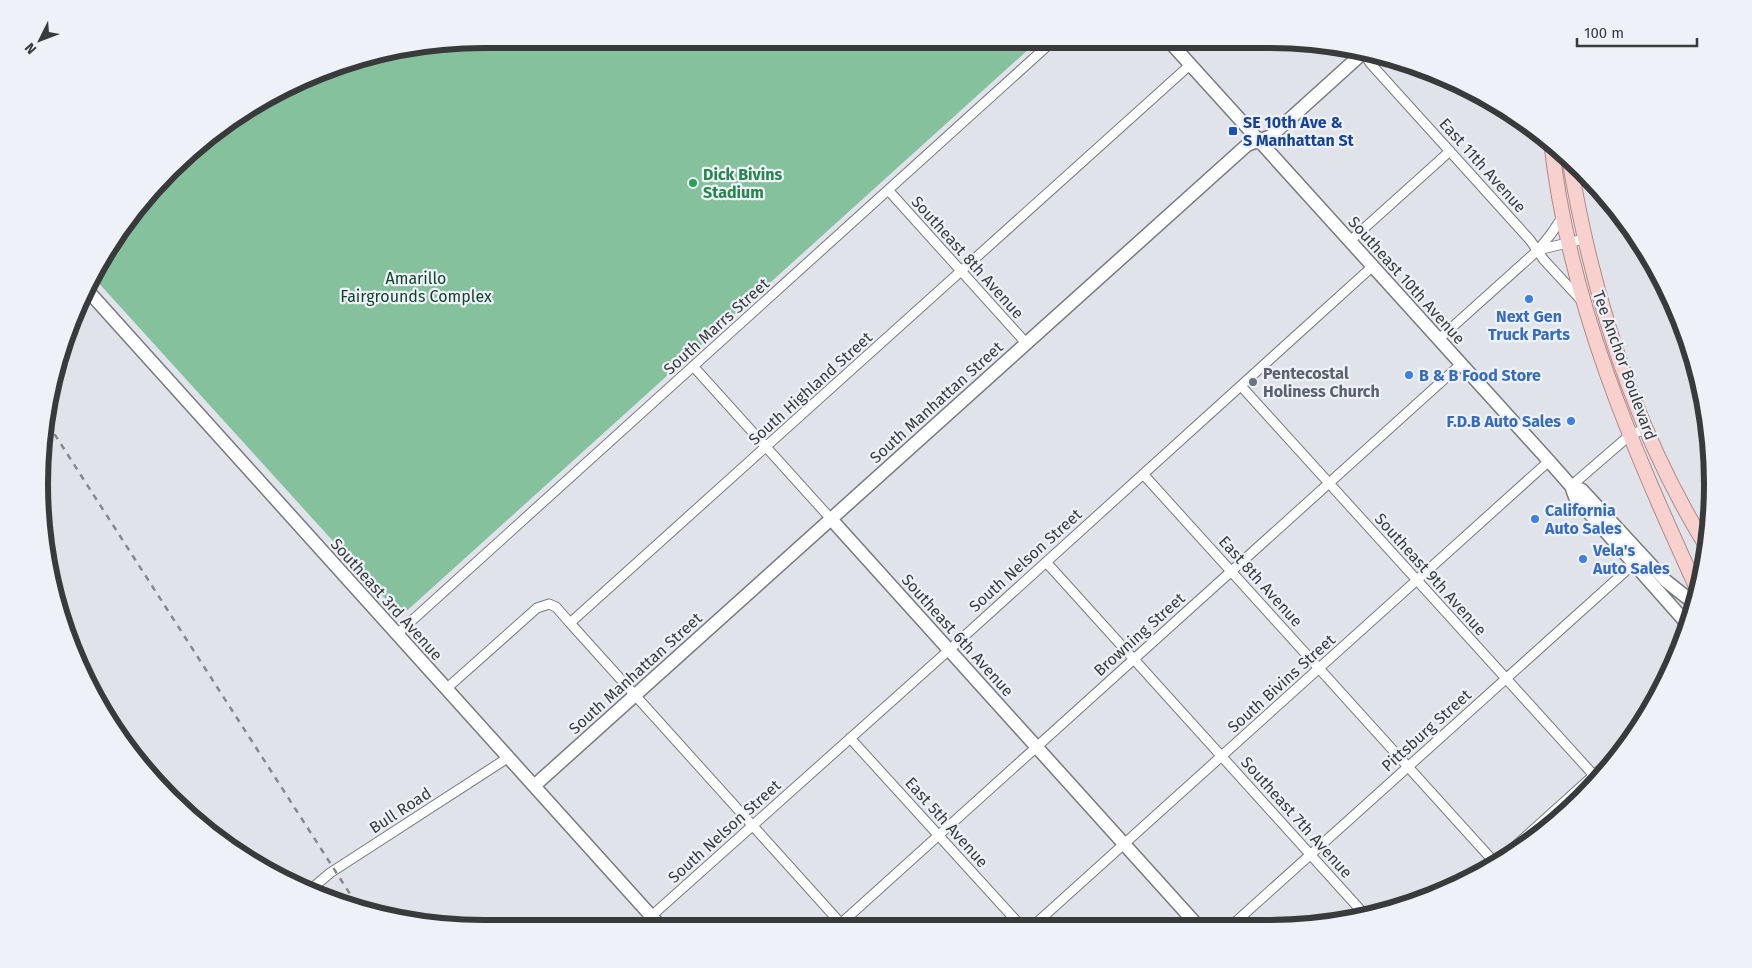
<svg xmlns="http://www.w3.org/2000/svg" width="1752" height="968" viewBox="0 0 1752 968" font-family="'Fira Sans',sans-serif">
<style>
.green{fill:#86c19d}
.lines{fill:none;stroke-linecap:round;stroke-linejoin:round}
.street-casing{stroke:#777a7f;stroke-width:11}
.secondary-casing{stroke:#777a7f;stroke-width:15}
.primary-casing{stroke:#b28986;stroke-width:16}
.street{stroke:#fff;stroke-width:9}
.secondary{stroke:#fff;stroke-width:12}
.primary{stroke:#f8d1ce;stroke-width:14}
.rail{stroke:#86888c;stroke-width:2.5;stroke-dasharray:6 6;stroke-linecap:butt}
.transit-dot{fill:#1a4fb4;stroke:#eef1f7;stroke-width:2}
.leisure-dot{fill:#2e9e5b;stroke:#eef1f7;stroke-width:2}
.shop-dot{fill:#3f7fe0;stroke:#eef1f7;stroke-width:2}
.worship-dot{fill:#6b7280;stroke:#eef1f7;stroke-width:2}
.labels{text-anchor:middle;stroke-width:4.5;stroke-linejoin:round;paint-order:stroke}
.transit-label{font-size:16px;font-weight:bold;fill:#164399;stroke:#eef1f7;text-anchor:start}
.street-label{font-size:16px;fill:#393a3c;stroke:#eef1f7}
.leisure-label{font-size:16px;font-weight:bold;fill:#27864d;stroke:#eef1f7;text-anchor:start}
.park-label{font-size:16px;fill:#0d4529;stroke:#eef1f7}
.shop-label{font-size:16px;font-weight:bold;fill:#366cbe;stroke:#eef1f7;text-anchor:start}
.worship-label{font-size:16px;font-weight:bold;fill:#5b616d;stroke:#eef1f7;text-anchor:start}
.rim{fill:none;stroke:#393a3c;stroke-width:6}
</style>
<rect width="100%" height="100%" fill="#e0e4ea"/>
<path class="green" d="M484,39H1040L401,616L95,279L114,237L213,131L341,62Z"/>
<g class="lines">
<g class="street-casing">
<path id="street" d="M1362,50L1370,63L1530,240L1544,260L1581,300
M889,191L1026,343
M1350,241L1450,151
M1538,250L1584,239
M1439,339L1538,250L1551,234L1563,216
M693,366L831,519
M1241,386L1599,781
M1143,474L1496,864
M1571,486L1630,435L1645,429
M1046,562L1365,915
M570,623L844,927
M397,634L1055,39
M446,689L537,608L549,604L556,607L570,623L1191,64
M850,738L1021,926
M1493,866L1623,749
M310,890L330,873L509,757
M1033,926L1549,461
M1231,926L1638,560
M837,927L1461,364
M638,928L949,650L1373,266"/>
</g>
<g class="secondary-casing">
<path id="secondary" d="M1168,40L1549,461L1571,486L1575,497L1690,627
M89,292L662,928
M1571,486L1582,490L1666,581L1695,604
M831,519L1198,926
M534,786L1247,145L1271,136L1365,51"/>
</g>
<g class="primary-casing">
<path id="primary" d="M1551,141C1569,303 1631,444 1698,591
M1569,157C1592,295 1634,430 1708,549"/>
</g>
<use href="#street" class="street"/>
<use href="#secondary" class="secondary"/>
<use href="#primary" class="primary"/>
<path class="rail" d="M48,424L361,911
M323,891L327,897"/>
</g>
<rect class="transit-dot" x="1228" y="126" width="10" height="10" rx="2.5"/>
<circle class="leisure-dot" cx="693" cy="183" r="5"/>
<g class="shop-dot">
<circle cx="1529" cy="299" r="5"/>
<circle cx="1409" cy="375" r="5"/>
<circle cx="1571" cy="421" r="5"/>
<circle cx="1535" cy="519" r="5"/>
<circle cx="1583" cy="559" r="5"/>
</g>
<circle class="worship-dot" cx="1253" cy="382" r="5"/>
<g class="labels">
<g class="transit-label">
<text x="1243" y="128">SE 10th Ave &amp;<tspan x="1243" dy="18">S Manhattan St</tspan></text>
</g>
<g class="street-label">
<text transform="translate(1483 165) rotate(48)" y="6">East 11th Avenue</text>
<text transform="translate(968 257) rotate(48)" y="6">Southeast 8th Avenue</text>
<text transform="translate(1407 280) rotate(48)" y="6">Southeast 10th Avenue</text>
<text transform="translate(716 326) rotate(-42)" y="6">South Marrs Street</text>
<text transform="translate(1625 365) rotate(70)" y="6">Tee Anchor Boulevard</text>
<text transform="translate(810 388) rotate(-42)" y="6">South Highland Street</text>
<text transform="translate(936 402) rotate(-42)" y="6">South Manhattan Street</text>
<text transform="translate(1025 560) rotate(-42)" y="6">South Nelson Street</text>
<text transform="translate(1431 574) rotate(48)" y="6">Southeast 9th Avenue</text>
<text transform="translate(1261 581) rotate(48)" y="6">East 8th Avenue</text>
<text transform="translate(387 599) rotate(48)" y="6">Southeast 3rd Avenue</text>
<text transform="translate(1139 634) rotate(-42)" y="6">Browning Street</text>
<text transform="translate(958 635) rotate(48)" y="6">Southeast 6th Avenue</text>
<text transform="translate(635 673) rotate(-42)" y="6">South Manhattan Street</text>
<text transform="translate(1281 683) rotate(-42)" y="6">South Bivins Street</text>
<text transform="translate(1426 730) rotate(-42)" y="6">Pittsburg Street</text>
<text transform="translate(400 810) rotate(-33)" y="6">Bull Road</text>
<text transform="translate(1297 817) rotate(48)" y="6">Southeast 7th Avenue</text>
<text transform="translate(947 822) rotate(48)" y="6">East 5th Avenue</text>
<text transform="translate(724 831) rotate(-42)" y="6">South Nelson Street</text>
</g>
<g class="leisure-label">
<text x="703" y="180">Dick Bivins<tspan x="703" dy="18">Stadium</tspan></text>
</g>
<g class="park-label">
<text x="416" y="284">Amarillo<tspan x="416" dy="18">Fairgrounds Complex</tspan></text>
</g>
<g class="shop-label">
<text x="1529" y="322" text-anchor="middle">Next Gen<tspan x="1529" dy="18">Truck Parts</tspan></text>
<text x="1419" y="381">B &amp; B Food Store</text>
<text x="1561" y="427" text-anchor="end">F.D.B Auto Sales</text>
<text x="1545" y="516">California<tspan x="1545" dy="18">Auto Sales</tspan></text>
<text x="1593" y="556">Vela's<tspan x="1593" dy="18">Auto Sales</tspan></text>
</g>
<g class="worship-label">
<text x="1263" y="379">Pentecostal<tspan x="1263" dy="18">Holiness Church</tspan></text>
</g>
</g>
<path d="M0 0H1752V968H0ZM484 48H1268A436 436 0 0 1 1704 484V484A436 436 0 0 1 1268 920H484A436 436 0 0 1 48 484V484A436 436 0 0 1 484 48Z" fill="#eef1f7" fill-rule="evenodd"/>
<path class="rim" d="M484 48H1268A436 436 0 0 1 1704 484V484A436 436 0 0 1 1268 920H484A436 436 0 0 1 48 484V484A436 436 0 0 1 484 48Z"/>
<g transform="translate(40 40) rotate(228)" stroke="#eef1f7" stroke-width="4" paint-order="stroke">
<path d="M0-4L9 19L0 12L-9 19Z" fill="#393a3c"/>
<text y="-8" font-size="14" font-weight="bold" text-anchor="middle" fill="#393a3c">N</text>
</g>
<path d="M1577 38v8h120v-8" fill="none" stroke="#393a3c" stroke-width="2.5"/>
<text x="1584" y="38" font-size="15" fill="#393a3c" stroke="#eef1f7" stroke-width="4" paint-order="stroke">100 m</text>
</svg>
